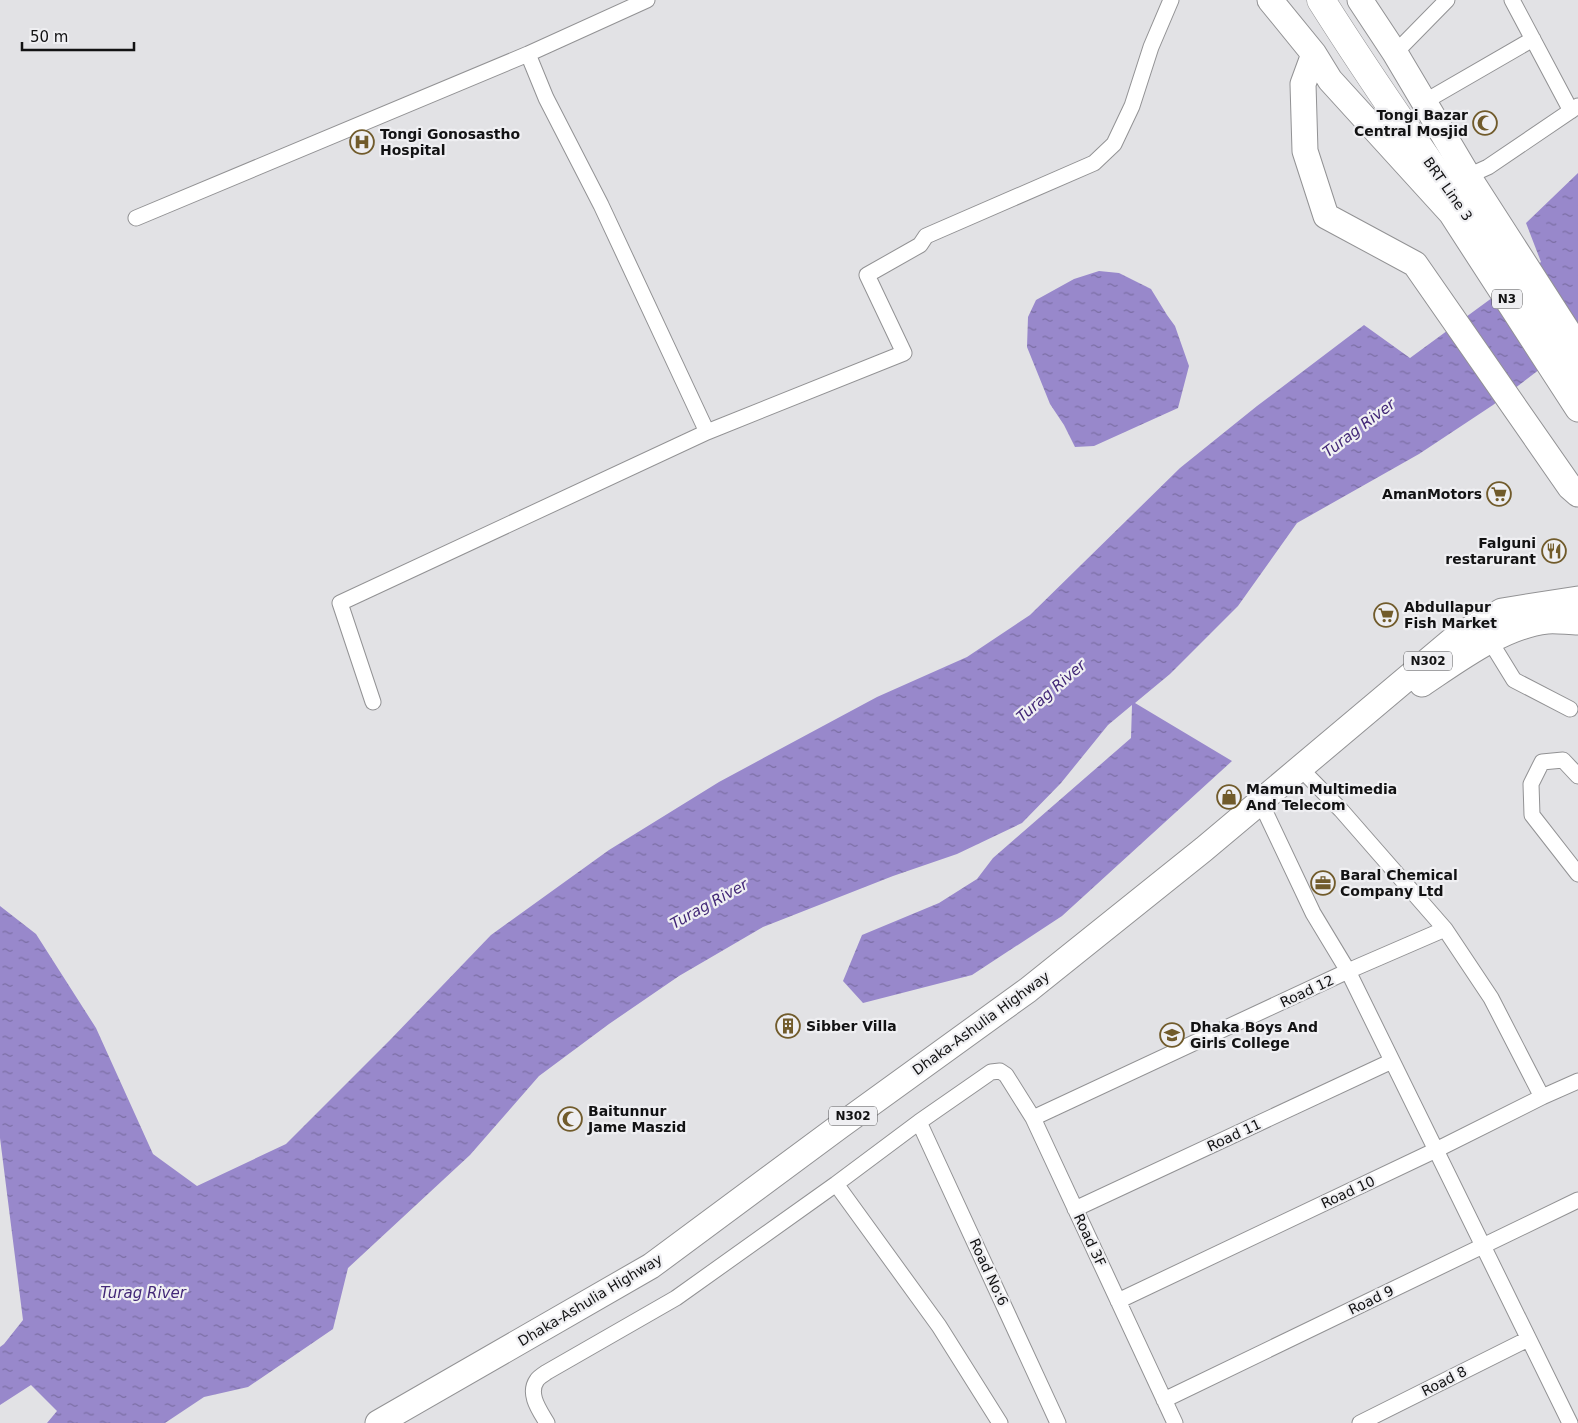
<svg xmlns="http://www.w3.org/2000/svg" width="1578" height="1423" viewBox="0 0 1578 1423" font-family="'DejaVu Sans',sans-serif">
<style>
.water{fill:url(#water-ripples)}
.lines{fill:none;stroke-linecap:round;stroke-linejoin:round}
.minor-casing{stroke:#929294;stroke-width:17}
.trunk-casing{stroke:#929294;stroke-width:27}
.motorway-casing{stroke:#929294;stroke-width:29}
.minor{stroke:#fff;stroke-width:15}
.trunk{stroke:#fff;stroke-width:25}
.motorway{stroke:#fff;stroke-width:28}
.labels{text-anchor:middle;stroke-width:4.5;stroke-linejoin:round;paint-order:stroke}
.shield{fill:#efeff2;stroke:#545456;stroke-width:1}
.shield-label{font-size:12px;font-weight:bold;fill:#121213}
.poi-label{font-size:14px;font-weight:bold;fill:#121213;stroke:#efeff2;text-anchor:start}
.street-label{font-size:14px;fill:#121213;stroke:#efeff2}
.water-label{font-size:15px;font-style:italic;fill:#422777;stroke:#efeff2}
</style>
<defs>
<pattern id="water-ripples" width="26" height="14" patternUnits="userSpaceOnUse" patternTransform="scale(1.25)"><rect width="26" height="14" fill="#9888cb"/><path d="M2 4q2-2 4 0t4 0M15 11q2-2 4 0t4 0" fill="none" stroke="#7b6ea4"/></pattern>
</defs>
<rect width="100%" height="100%" fill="#e2e2e5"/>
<path class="water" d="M1578,173V340L1493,405L1419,454L1297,523L1238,606L1170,674L1135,703L1232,761L1062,916L972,975L863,1003L843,981L862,935L939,903L977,879L993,858L1131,738L1132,705L1108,725L1061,783L1022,823L957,854L893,876L763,927L679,976L609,1024L539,1076L470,1155L348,1268L333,1329L248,1387L204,1397L165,1423H47L57,1411L31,1385L0,1405V1347L4,1344L23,1320L0,1138V906L36,934L96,1028L153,1154L197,1186L286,1144L390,1040L491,935L609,850L719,782L877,697L967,657L1030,615L1180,468L1257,406L1364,325L1410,358L1541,262L1526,223Z
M1099,271L1119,273L1151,289L1167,315L1175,326L1189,366L1178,408L1094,446L1075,447L1064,425L1050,404L1027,347L1028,317L1036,300L1074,279Z"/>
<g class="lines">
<g class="minor-casing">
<path id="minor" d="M1512,0L1571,111
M1395,53L1447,0
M1424,102L1533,39
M1468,176L1488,167L1578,106
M136,218L528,54L647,0
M707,432L904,353L867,275L920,245L926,236L1094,163L1114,144L1132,106L1151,47L1171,0
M1490,641L1514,680L1570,709
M373,702L340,603L707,432L601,205L546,98L528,54
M1300,768L1341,810L1445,929L1491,998L1542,1097
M1578,776L1563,760L1542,762L1531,784L1532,815L1578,874
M1260,801L1313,913L1348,971L1570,1423
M1033,1118L1348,971L1445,929
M919,1122L1058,1423
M836,1184L939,1326L1000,1423
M1075,1209L1392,1061
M1118,1301L1436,1150L1542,1097L1578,1081
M1164,1400L1578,1200
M547,1423C540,1411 527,1394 537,1380C539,1377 544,1374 547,1372L676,1298L836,1184L919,1122L991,1072L1000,1071L1006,1075L1033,1118L1175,1423
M1360,1423L1528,1339"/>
</g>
<g class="trunk-casing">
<path id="trunk" d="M1270,0L1314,54L1330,80L1451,213L1578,409
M1360,0L1395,53L1468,176L1578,347
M1314,54L1303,84L1305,151L1326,216L1415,264L1570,487L1578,494
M1422,684C1458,660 1503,626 1547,621C1557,620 1568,622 1578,622
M378,1423L651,1266L840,1126L1028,990L1204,849L1456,637L1502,611L1578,599"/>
</g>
<g class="motorway-casing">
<path id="motorway" d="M1321,0C1402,128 1492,250 1578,375"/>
</g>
<use href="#minor" class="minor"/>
<use href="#trunk" class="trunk"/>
<use href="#motorway" class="motorway"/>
</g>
<defs>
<g id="mosque-ring" transform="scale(1.25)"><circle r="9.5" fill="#efeff2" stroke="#715b2b" stroke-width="1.5"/><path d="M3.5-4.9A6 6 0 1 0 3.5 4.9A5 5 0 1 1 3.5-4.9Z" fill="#715b2b"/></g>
<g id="hospital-ring" transform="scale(1.25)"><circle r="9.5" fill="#efeff2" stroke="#715b2b" stroke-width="1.5"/><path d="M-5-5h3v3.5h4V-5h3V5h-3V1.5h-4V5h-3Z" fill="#715b2b"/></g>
<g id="supermarket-ring" transform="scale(1.25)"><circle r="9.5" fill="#efeff2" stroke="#715b2b" stroke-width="1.5"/><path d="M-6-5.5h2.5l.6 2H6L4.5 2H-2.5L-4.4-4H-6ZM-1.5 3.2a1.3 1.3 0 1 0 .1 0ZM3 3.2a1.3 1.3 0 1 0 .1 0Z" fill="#715b2b"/></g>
<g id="restaurant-ring" transform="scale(1.25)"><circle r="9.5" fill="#efeff2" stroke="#715b2b" stroke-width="1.5"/><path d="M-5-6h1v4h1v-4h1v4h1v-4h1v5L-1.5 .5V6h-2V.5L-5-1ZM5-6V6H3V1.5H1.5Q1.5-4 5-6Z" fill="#715b2b"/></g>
<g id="shop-ring" transform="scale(1.25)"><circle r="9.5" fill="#efeff2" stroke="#715b2b" stroke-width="1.5"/><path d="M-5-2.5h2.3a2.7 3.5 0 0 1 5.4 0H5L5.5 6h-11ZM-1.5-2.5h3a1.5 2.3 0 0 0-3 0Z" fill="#715b2b"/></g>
<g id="office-ring" transform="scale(1.25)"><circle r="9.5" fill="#efeff2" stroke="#715b2b" stroke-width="1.5"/><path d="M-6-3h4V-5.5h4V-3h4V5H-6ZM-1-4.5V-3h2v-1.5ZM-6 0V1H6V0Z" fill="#715b2b"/></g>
<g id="building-ring" transform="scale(1.25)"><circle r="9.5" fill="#efeff2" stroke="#715b2b" stroke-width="1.5"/><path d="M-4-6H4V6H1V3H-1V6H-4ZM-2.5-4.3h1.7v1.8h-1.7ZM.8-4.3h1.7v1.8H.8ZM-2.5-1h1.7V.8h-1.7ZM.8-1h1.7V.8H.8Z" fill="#715b2b"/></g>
<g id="university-ring" transform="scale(1.25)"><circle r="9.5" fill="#efeff2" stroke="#715b2b" stroke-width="1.5"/><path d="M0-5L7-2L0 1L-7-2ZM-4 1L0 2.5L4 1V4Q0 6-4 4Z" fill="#715b2b"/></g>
</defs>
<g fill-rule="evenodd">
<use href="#mosque-ring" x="1485" y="123"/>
<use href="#hospital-ring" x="362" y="142"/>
<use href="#supermarket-ring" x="1499" y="494"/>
<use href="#restaurant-ring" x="1554" y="551"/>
<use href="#supermarket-ring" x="1386" y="615"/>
<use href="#shop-ring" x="1229" y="797"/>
<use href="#office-ring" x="1323" y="883"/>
<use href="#building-ring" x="788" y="1026"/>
<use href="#university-ring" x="1172" y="1035"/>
<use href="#mosque-ring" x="570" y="1119"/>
</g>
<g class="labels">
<g class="shield">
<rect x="1492" y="289.5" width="30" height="19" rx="4"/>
<rect x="1404" y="651.5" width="48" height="19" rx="4"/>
<rect x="829" y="1106.5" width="48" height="19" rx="4"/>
</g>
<g class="shield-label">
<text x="1507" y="303">N3</text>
<text x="1428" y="665">N302</text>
<text x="853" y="1120">N302</text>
</g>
<g class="poi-label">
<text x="1468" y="120" text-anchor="end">Tongi Bazar<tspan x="1468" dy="16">Central Mosjid</tspan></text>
<text x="380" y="139">Tongi Gonosastho<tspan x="380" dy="16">Hospital</tspan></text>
<text x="1482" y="499" text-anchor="end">AmanMotors</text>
<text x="1536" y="548" text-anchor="end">Falguni<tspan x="1536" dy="16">restarurant</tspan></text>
<text x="1404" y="612">Abdullapur<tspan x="1404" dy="16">Fish Market</tspan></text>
<text x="1246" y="794">Mamun Multimedia<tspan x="1246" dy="16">And Telecom</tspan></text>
<text x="1340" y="880">Baral Chemical<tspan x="1340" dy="16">Company Ltd</tspan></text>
<text x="806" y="1031">Sibber Villa</text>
<text x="1190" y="1032">Dhaka Boys And<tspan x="1190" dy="16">Girls College</tspan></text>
<text x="588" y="1116">Baitunnur<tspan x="588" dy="16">Jame Maszid</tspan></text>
</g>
<g class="street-label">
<text transform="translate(1448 189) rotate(55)" y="5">BRT Line 3</text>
<text transform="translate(1307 991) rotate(-25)" y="5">Road 12</text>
<text transform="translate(981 1023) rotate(-36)" y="5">Dhaka-Ashulia Highway</text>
<text transform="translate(1234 1135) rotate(-25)" y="5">Road 11</text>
<text transform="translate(1348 1192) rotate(-25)" y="5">Road 10</text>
<text transform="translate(1090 1240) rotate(65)" y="5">Road 3F</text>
<text transform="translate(989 1272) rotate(65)" y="5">Road No:6</text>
<text transform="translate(590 1300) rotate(-31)" y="5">Dhaka-Ashulia Highway</text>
<text transform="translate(1371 1300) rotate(-26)" y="5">Road 9</text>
<text transform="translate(1444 1381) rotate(-27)" y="5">Road 8</text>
</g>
<g class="water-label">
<text transform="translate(1359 428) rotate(-37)" y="5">Turag River</text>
<text transform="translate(1051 691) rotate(-41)" y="5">Turag River</text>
<text transform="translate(709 904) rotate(-29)" y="5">Turag River</text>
<text x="143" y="1298">Turag River</text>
</g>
</g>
<path d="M22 42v8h112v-8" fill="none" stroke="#121213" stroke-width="2.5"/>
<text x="30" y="42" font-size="15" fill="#121213" stroke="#efeff2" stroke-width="4" paint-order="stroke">50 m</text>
</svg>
